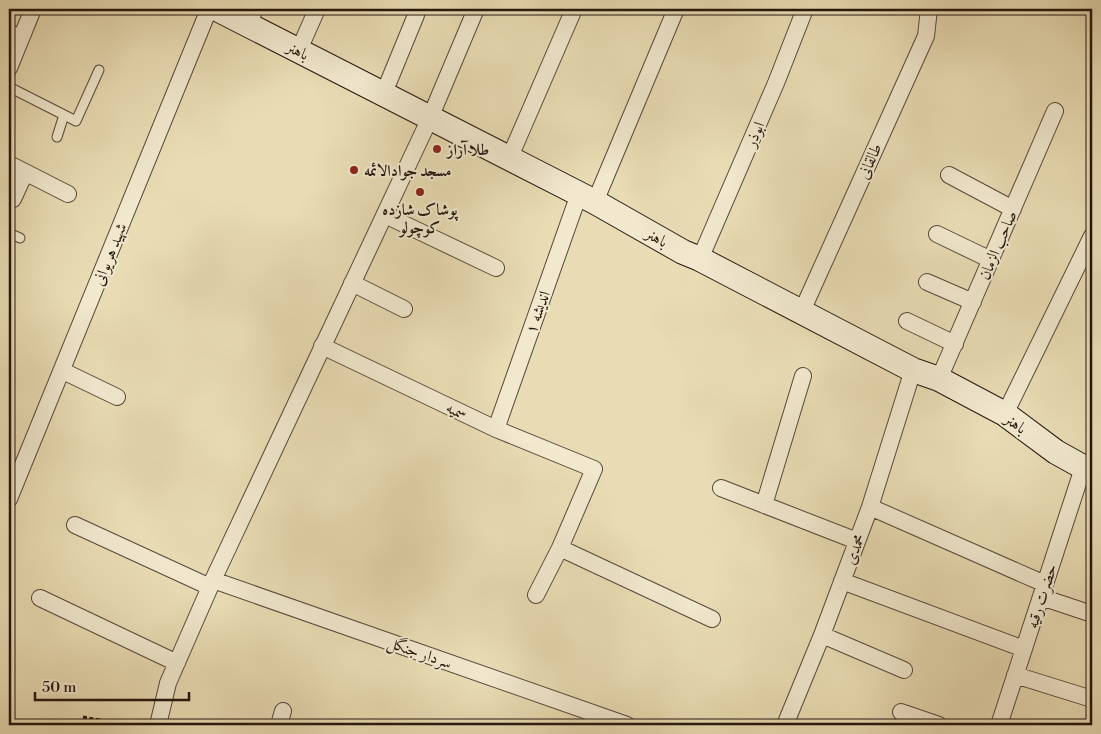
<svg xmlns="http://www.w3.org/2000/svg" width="1101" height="734" viewBox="0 0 1101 734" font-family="'Libre Bodoni',Amiri,serif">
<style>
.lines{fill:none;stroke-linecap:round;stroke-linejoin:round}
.lane-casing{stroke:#564838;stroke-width:11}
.street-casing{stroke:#564838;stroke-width:18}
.secondary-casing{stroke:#25170e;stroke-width:26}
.path{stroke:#25170e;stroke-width:3;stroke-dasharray:4 2.5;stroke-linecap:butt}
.lane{stroke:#f1e8ce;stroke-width:9}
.street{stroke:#f1e8ce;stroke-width:16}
.secondary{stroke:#f1e8ce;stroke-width:24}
.poi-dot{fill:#8f2418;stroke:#f1e8ce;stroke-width:2}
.labels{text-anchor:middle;stroke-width:4;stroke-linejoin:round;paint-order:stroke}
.street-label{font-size:16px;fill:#25170e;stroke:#f1e8ce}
.poi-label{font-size:16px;font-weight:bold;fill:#25170e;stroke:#f1e8ce;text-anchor:start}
</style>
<rect width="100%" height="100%" fill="#e9dcb4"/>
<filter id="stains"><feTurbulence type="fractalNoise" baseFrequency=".004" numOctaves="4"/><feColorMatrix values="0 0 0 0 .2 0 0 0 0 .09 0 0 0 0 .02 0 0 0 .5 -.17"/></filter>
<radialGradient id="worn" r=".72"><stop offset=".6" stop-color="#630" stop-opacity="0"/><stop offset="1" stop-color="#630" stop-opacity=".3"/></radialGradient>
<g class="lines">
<g class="lane-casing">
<path id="lane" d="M9,28L22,36
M9,87L76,121L99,70
M57,137L64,115
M9,233L20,238"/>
</g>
<g class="street-casing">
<path id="street" d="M248,25L255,9
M299,50L317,9
M9,68L33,9
M384,93L416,15
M509,159L574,9
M9,164L68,194
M949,175L1013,209
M13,199L25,173
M595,202L676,9
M385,215L496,268
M937,234L991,260
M700,259L776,83L805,9
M927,282L973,302
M352,283L404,309
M802,311L926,36L929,9
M907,321L955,344
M322,346L496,429L594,469L560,548L536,595
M65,372L117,397
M939,379L1055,111
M1005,414L1092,236
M496,429L579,194
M721,488L857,541
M9,499L209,9
M764,505L803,376
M870,507L1045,584
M75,525L210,587
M560,548L712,619
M213,580L627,725
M842,581L1024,649
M1041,597L1092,614
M40,598L177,663
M822,635L904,670
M1015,675L1092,699
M901,712L939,725
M158,725L168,683L213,580L430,118L476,9
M279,725L283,711
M785,725L822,635L870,507L913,370
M999,725L1083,468"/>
</g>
<g class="secondary-casing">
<path id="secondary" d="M217,9L595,202L683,252L700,259L913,370L939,379L1005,414L1056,452L1092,472"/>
</g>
<path class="path" d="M83,717L127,725"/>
<use href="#lane" class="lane"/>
<use href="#street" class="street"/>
<use href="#secondary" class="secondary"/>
</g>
<g class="poi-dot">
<circle cx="437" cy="149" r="5"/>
<circle cx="354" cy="170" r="5"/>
<circle cx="420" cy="192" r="5"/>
</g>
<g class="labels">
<g class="street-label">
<text transform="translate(298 50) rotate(26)" y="6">باهنر</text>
<text transform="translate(754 134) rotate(-67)" y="6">ابوذر</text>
<text transform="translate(869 161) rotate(-66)" y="6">طالقانی</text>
<text transform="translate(657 237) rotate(29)" y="6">باهنر</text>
<text transform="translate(997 245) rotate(-67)" y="6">صاحب الزمان</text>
<text transform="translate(109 254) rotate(-68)" y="6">شهید هریوانی</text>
<text transform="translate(537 312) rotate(-70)" y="6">اندیشه ۱</text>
<text transform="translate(457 410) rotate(26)" y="6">سمیه</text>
<text transform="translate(1016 423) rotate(36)" y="6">باهنر</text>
<text transform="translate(854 549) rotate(-69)" y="6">محمدی</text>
<text transform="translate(1041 596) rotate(-72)" y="6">حضرت رقیه</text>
<text transform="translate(420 652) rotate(19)" y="6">سردار جنگل</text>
</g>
<g class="poi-label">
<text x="447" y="155">طلا آراز</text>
<text x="364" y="176">مسجد جوادالائمه</text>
<text x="420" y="215" text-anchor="middle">پوشاک شازده<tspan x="420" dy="18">کوچولو</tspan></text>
</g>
</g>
<rect width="1101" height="734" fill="none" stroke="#e9dcb4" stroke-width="30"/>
<rect x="10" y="10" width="1081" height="714" fill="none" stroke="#25170e" stroke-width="2.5"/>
<rect x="15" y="15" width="1071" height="704" fill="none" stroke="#25170e"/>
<path d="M35 692v8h154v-8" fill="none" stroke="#25170e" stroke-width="2.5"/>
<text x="42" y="692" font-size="15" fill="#25170e" stroke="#f1e8ce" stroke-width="4" paint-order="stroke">50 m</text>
<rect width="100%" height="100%" filter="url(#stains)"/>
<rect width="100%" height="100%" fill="url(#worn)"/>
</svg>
